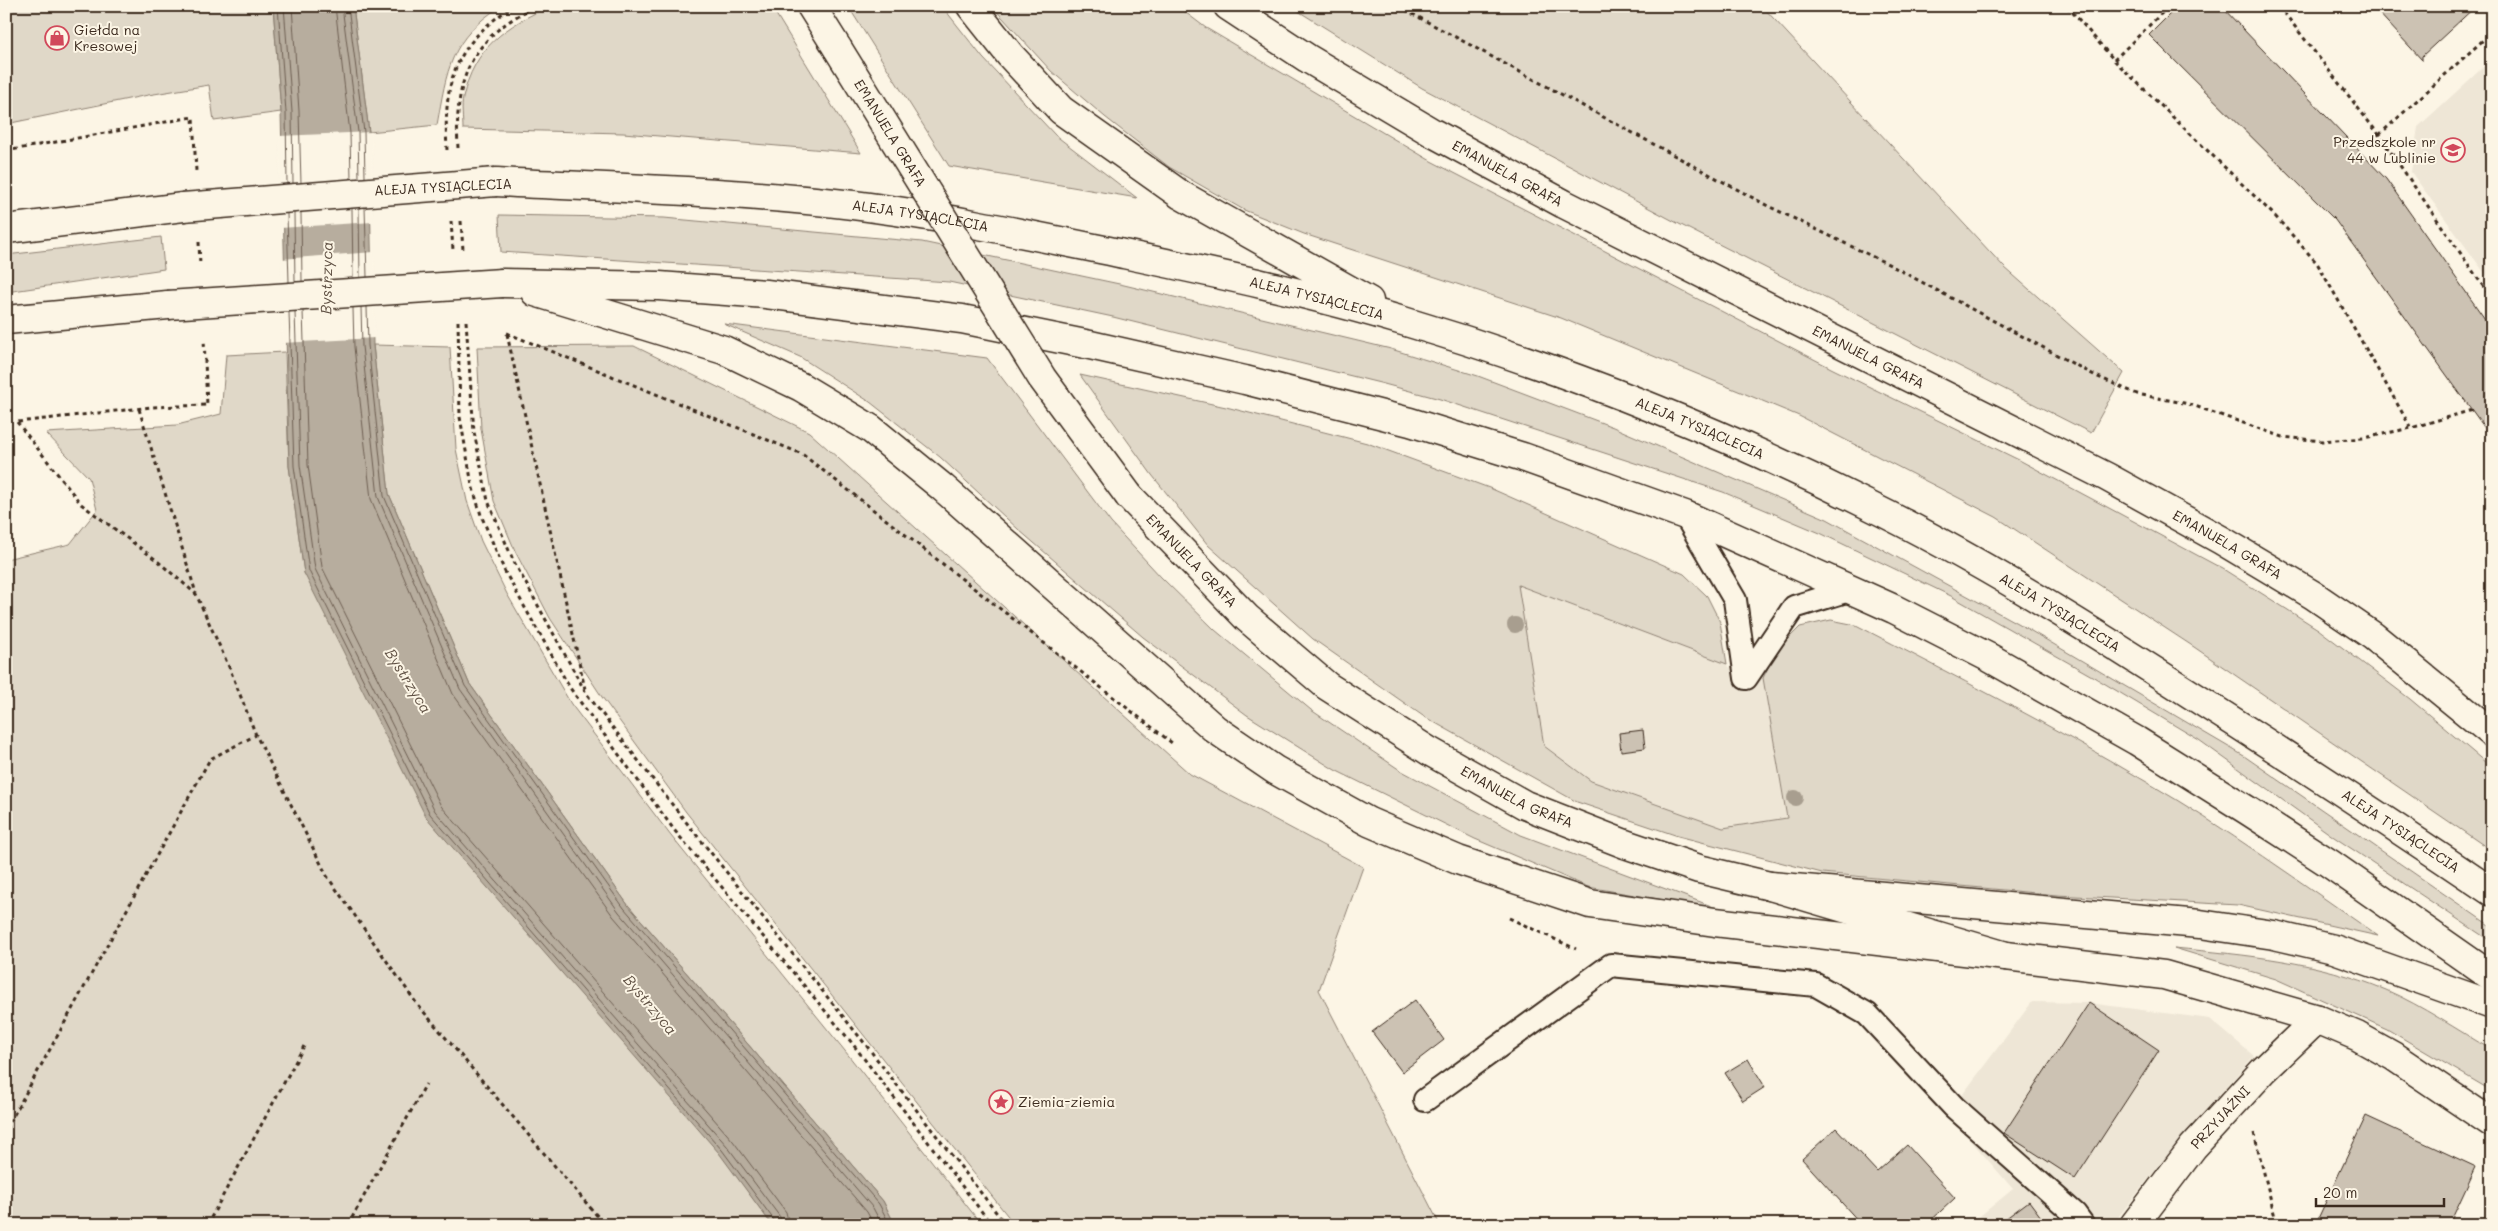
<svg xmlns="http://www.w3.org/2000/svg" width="2498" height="1231" viewBox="0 0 2498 1231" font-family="Mali,sans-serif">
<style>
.built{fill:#eee6d6}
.green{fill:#e0d8c8;stroke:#8e8173}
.water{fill:#b7ad9e;stroke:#85796b}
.pier{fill:#fcf5e5}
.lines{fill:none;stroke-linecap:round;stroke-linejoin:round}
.shore{stroke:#6d5e51;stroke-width:1}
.building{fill:#ccc2b3;stroke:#3b2a1e}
.lane-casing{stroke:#3b2a1e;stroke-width:26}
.street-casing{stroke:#3b2a1e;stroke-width:31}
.secondary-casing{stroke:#3b2a1e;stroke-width:31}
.primary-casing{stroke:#3b2a1e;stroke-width:31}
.path{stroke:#3b2a1e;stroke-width:3;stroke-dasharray:4 4;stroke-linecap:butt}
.lane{stroke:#fcf5e5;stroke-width:22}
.street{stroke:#fcf5e5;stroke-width:28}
.secondary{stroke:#fcf5e5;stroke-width:28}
.primary{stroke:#fcf5e5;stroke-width:28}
.secondary-bridge-casing{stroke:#3b2a1e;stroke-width:31;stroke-linecap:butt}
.primary-bridge-casing{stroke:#3b2a1e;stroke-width:31;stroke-linecap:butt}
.secondary-bridge{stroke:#fcf5e5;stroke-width:28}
.primary-bridge{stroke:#fcf5e5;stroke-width:28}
.tree{fill:#a89e8f}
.labels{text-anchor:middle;stroke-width:4;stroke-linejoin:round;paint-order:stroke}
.poi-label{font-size:14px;fill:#3b2a1e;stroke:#fcf5e5;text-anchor:start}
.street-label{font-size:14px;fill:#3b2a1e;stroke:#fcf5e5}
.water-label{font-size:15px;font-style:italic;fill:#605144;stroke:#fcf5e5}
</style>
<rect width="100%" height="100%" fill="#fcf5e5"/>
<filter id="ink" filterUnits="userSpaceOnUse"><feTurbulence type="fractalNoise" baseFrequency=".02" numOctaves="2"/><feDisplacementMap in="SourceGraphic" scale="10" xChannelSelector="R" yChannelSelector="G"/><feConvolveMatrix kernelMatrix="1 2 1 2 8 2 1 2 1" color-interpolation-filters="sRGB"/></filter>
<g filter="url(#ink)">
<path class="built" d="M2492,59V283L2411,172L2418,127Z
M1518,585L1727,664L1739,679L1763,678L1787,818L1723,828L1591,781L1544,746Z
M2032,1002L2089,1003L2210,1019L2254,1056L2180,1139L2112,1225H1969L2013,1189L1948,1114Z"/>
<path class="green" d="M6,6H273L281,112L214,121L209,85L148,95L6,124Z
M353,6H501C450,39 447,69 437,125L369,132Z
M550,6H771L861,153L623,133L463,129C463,119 461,107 463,98C474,47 506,26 550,6Z
M848,6H942L983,58L1055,135L1137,198L949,166Z
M992,6H1177L1206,28L1431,161L1833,369L2021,461L2223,569L2318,629L2410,699L2492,768V851L2194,647L1996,517L1799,416L1561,318L1304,234L1244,210L1169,167L1105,117L1051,71Z
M1290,6H1762L2004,267L2124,373L2091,433L1683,226L1422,88Z
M499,215L664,218L922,242L1124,285L1391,349L1478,376L1613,427L1827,519L2026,628L2244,756L2492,927V942L2334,837L2199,740L2092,676L1951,596L1820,533L1723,492L1440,399L1384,384L1113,317L949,282L501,252Z
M161,237L164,269L6,292V255Z
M724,324L987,358L1111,523L1161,577L1215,630L1311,710L1400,770L1521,835L1722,910L1588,887L1475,839L1335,770L1247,715L1143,637L1019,530L940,457L870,402L800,357Z
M373,345L450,347L456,449L467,501L481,541L507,594L571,704L671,836L845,1051L982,1225H895L883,1201L628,905L469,683L389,494Z
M634,346L809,432L1190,774L1363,867L1319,990L1440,1225H1015L686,812L602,697L550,618L516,553L494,501L481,429L477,347Z
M285,352L289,466L304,573L772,1225H6V559L70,544L97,510L89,478L46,433L177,425L221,414L226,355Z
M1080,375L1226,407L1367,443L1492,489L1684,574L1707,596L1720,622L1727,664L1518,585L1544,746L1591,781L1723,828L1787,818L1763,678L1776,651L1800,627L1831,620L1856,625C1953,675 2051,725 2145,781C2226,828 2302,883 2378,936L2238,905L2057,895L1822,873L1678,836L1577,802L1423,716L1313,639L1208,545L1152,475Z
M2174,948C2247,955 2318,961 2386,990C2423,1006 2457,1030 2492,1050V1091L2387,1029L2276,979Z"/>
<path class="water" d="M273,6H353L369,132L373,345L389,494L469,683L628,905L883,1201L895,1225H772L719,1153L426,817L304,573L289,466L281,112Z"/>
<path class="pier" d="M372,132L373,222L280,228L279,136Z
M374,252L375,338L282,343L281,259Z"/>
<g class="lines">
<path class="shore" d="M278,6L286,112L287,184
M284,6L292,112L293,183
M292,6L299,111L301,183
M335,6L350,133L351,179
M342,6L358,132L359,178
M348,6L364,132L365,177
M365,207L367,277
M359,208L360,277
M352,209L353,278
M294,213L295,282
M301,213L302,281
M287,214L289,282
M361,307L362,346L378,497L460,689L619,912L873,1208L882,1225
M367,307L368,345L384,496L465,686L624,908L879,1204L890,1225
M353,308L354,347L371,499L453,694L613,916L867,1212L874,1225
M303,311L308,465L322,567L441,806L733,1141L786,1212L789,1225
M289,312L294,466L309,571L430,814L722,1150L774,1220L776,1225
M295,312L300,465L315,569L435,811L727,1146L780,1217L782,1225"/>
</g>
<path class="building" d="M2178,6H2221L2386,179L2492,329V438L2335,220L2149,35Z
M2387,6H2476L2422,56V60L2377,11H2381Z
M1643,730L1645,748L1621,751L1619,733Z
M1415,1000L1444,1040L1402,1072L1372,1032Z
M2089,1003L2159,1050L2075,1179L2004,1133Z
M1748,1059L1765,1087L1743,1101L1725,1073Z
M2366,1116L2476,1167L2449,1225H2315Z
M1836,1128L1877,1172L1907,1145L1955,1198L1926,1225H1862L1802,1159Z
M2029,1201L2047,1225H1997Z"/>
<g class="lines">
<g class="lane-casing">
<path id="lane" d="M1685,515L1735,600L1746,678
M1746,678L1794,607L1849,590
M1425,1100L1611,965L1816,985L1867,1014L1954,1107L2075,1214L2083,1225"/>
</g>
<g class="street-casing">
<g id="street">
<path id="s1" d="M2134,1225L2193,1147L2264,1070L2317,1019"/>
</g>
</g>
<g class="secondary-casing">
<g id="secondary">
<path d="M811,6L838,49"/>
<path id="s2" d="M1228,6L1307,58L1433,133L1564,204L2107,477L2221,540L2313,595L2373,636L2492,733"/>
<path id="s3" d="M1129,496L1247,618L1327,686L1429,751L1525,805L1625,844L1699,869L1770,886L2006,956L2164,975L2317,1019L2357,1036L2393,1056L2492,1123"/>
</g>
</g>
<g class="primary-casing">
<g id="primary">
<path d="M971,6L1010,55L1061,110L1181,195L1369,301"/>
<path id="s4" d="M496,182C615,188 734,191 853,205C942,216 1031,235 1119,253C1214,273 1310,293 1403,321C1562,368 1718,430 1866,504C1976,558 2081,624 2184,690C2288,756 2390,823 2492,892"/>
<path d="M6,229L183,207"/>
<path d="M502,283L659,286L766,294L962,319L1090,345L1245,380L1410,422L1523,457L1685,515L1894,609L1990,658L2137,741L2247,810L2329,863L2492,977"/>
<path d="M535,292L724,350L801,387L871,429L942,487L1215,729L1275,770L1369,822L1458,860L1590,904L1715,922L2006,956"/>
<path d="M6,320L168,305"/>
<path d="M1770,886L2200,924L2274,935L2334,949L2492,1005"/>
</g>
</g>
<path class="path" d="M1398,6L1768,206L1890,265L2096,376L2137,394L2189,404L2283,437L2322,441L2364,438L2411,428
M2067,6L2114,60L2275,216L2317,263L2411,428L2472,410
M2279,6L2379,135L2492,299
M2114,60L2169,6
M2379,135L2492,32
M458,148C454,77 471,39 535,6
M447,150C443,81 454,45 513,6
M6,151L193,117L196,171
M451,221L453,250
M461,221L463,250
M199,242L200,266
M458,321L460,417L472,485L481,515L505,572L570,688L675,831L852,1043L992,1225
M466,321L474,432L488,501L513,560L586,693L678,812L862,1040L1006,1225
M507,333L802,454L1172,743
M507,334L585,689
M139,409L196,593
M17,422L81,504L155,559L196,594L229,667L256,735L327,876L417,1004L605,1225
M18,422L152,407L207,405L204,339
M1509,918L1576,949
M6,1129L210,759L256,735
M2254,1133L2277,1225
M207,1225L304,1046
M348,1225L426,1084"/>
<use href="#lane" class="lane"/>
<use href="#street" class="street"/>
<use href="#secondary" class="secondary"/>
<use href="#primary" class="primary"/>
<g class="secondary-bridge-casing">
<g id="secondary-bridge">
<path id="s5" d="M838,49L1042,378L1129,496"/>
</g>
</g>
<g class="primary-bridge-casing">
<path id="primary-bridge" d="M183,207L496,182
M168,305L502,283"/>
</g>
<use href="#secondary-bridge" class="secondary-bridge"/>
<use href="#primary-bridge" class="primary-bridge"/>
</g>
<g class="tree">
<circle cx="1515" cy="625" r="8"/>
<circle cx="1795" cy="798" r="8"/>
</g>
</g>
<defs>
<g id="shop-ring" transform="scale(1.25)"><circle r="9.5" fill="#fcf5e5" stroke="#d1495b" stroke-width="1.5"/><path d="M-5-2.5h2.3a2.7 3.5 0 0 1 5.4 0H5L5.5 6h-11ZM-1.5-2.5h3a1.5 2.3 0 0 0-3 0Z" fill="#d1495b"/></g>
<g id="school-ring" transform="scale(1.25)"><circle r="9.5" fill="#fcf5e5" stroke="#d1495b" stroke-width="1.5"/><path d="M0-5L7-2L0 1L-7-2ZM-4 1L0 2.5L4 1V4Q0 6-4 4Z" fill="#d1495b"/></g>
<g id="sight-ring" transform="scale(1.25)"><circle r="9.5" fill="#fcf5e5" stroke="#d1495b" stroke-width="1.5"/><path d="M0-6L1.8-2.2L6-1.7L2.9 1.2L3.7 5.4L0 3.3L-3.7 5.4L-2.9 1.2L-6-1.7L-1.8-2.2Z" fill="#d1495b"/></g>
</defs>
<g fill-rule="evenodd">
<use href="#shop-ring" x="57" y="38"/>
<use href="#school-ring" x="2453" y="150"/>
<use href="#sight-ring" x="1001" y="1102"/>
</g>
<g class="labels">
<g class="poi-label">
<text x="74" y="35">Giełda na<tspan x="74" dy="16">Kresowej</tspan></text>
<text x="2436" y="147" text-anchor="end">Przedszkole nr<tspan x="2436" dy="16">44 w Lublinie</tspan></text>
<text x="1018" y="1107">Ziemia-ziemia</text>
</g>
<g class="street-label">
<text dy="5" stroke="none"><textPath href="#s5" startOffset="99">EMANUELA GRAFA</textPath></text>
<text dy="5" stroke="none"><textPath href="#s2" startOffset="326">EMANUELA GRAFA</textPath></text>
<text transform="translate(443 187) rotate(-3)" y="5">ALEJA TYSIĄCLECIA</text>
<text dy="5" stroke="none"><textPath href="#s4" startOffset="426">ALEJA TYSIĄCLECIA</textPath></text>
<text dy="5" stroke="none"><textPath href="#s4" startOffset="831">ALEJA TYSIĄCLECIA</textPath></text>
<text dy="5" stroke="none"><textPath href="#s2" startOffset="731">EMANUELA GRAFA</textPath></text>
<text dy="5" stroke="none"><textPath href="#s4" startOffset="1236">ALEJA TYSIĄCLECIA</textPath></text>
<text dy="5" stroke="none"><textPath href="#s2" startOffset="1136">EMANUELA GRAFA</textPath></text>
<text dy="5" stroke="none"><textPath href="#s3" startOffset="90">EMANUELA GRAFA</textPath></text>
<text dy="5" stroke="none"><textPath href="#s4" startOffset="1641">ALEJA TYSIĄCLECIA</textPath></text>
<text dy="5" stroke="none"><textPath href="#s3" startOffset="495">EMANUELA GRAFA</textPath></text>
<text dy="5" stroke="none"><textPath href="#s4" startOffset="2046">ALEJA TYSIĄCLECIA</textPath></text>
<text dy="5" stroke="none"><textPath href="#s1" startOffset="138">PRZYJAŹNI</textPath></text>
</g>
<g class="water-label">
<text transform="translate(327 278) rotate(-89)" y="5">Bystrzyca</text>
<text transform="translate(408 681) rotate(58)" y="5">Bystrzyca</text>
<text transform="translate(650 1005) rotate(50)" y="5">Bystrzyca</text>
</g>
</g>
<rect width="2498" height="1231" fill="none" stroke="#fcf5e5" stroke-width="25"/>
<rect x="12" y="12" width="2473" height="1206" fill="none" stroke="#3b2a1e" stroke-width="2" filter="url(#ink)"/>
<path d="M2316 1198v8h128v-8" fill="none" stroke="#3b2a1e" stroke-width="2.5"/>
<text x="2323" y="1198" font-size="15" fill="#3b2a1e" stroke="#fcf5e5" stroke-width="4" paint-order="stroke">20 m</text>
</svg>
